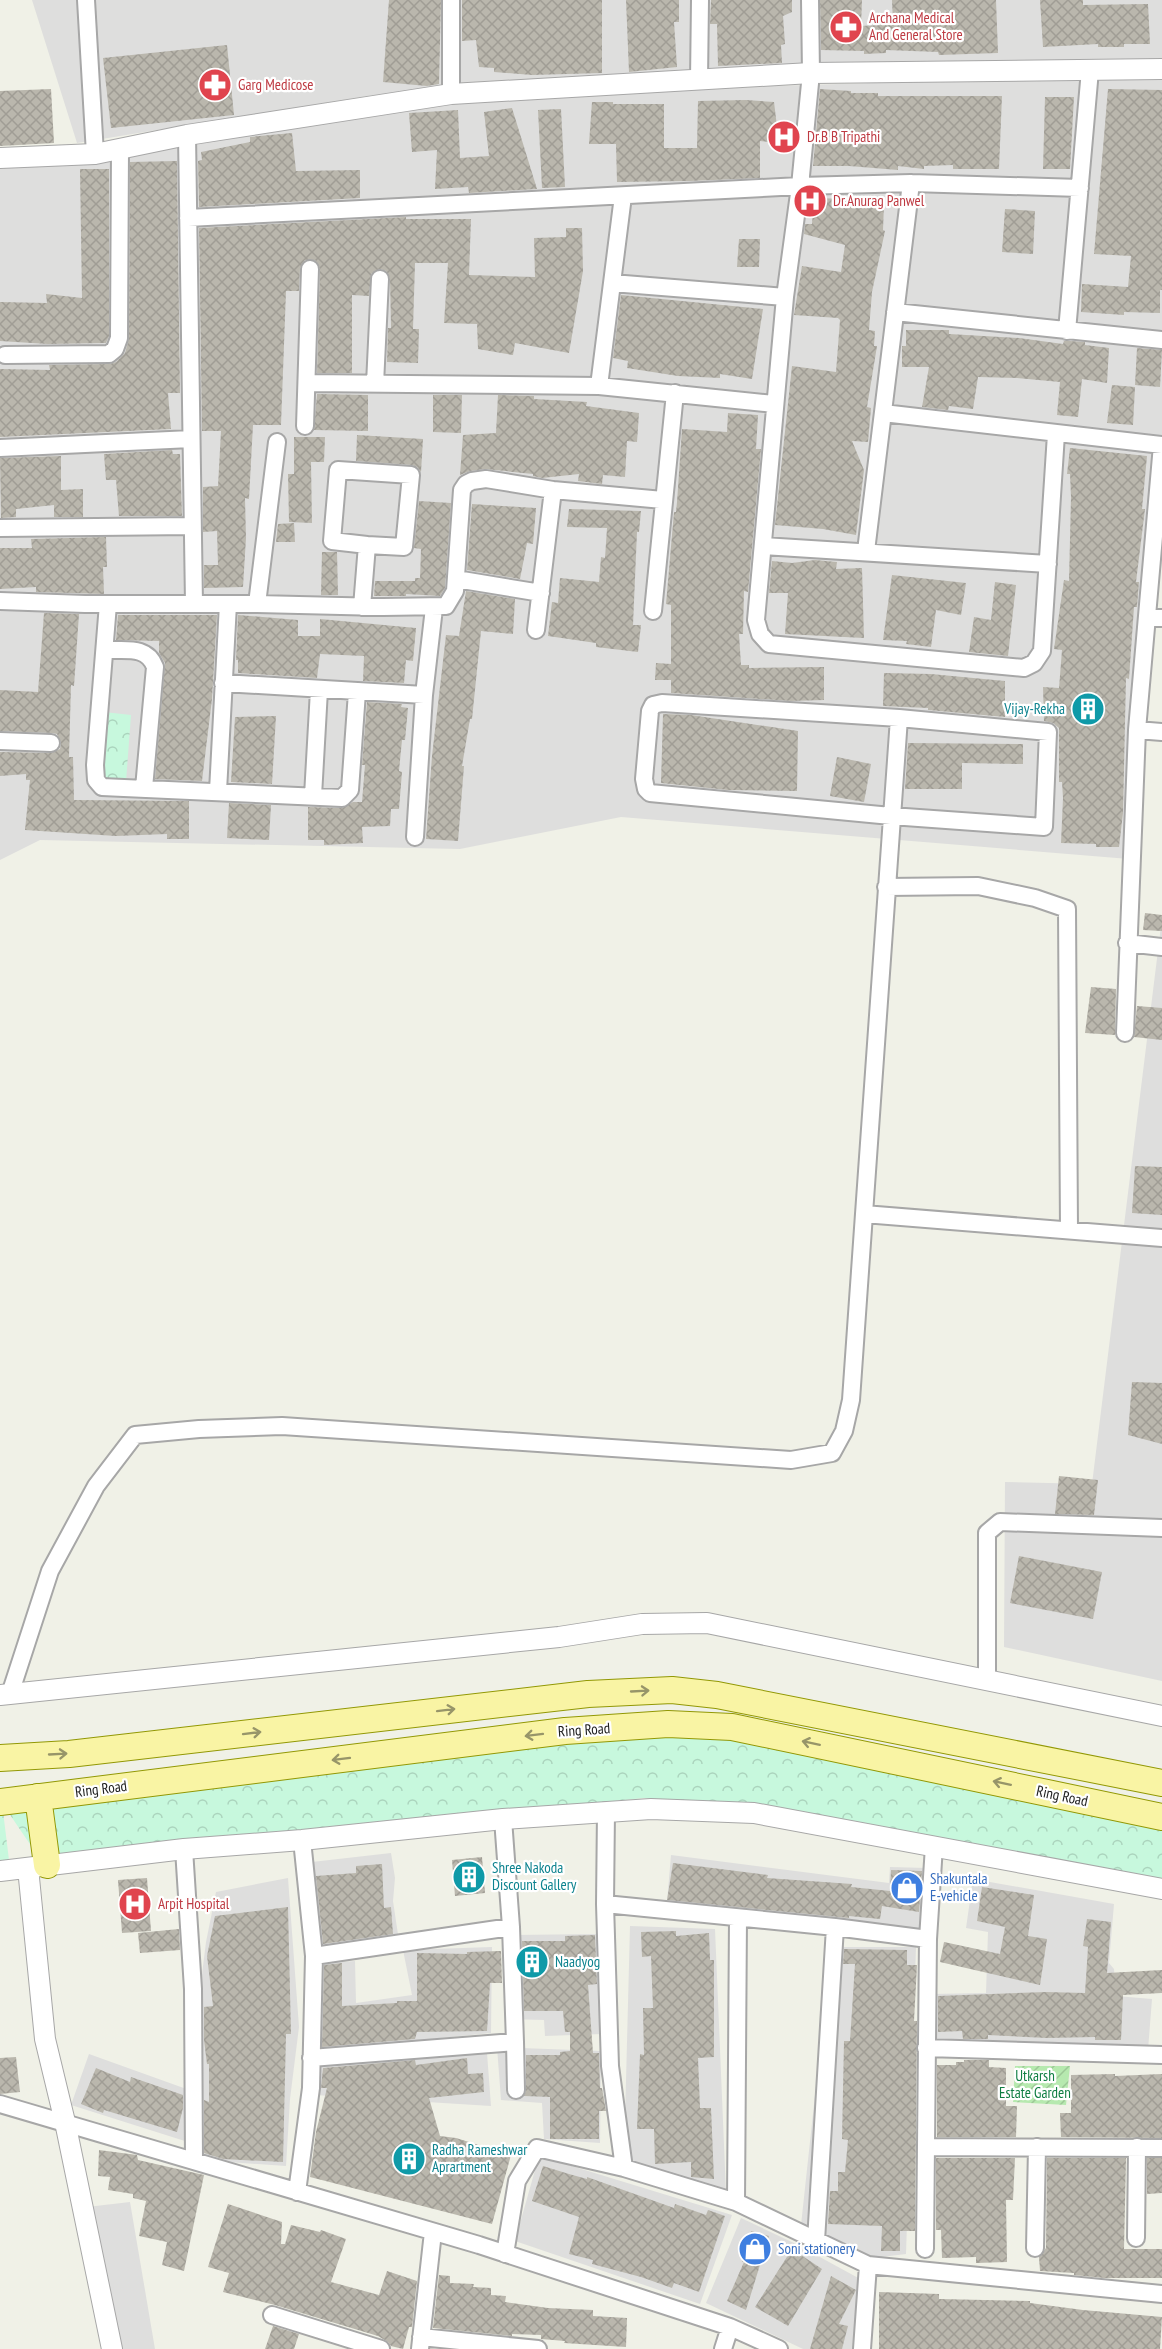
<svg xmlns="http://www.w3.org/2000/svg" width="1162" height="2349" viewBox="0 0 1162 2349" font-family="'PT Sans Narrow',sans-serif">
<style>
.residential{fill:#dededd}
.park{fill:url(#park-crowns)}
.garden{fill:url(#garden-furrows)}
.building{fill:url(#building-cross-hatch)}
.lines{fill:none;stroke-linecap:round;stroke-linejoin:round}
.minor-casing{stroke:#a7a7a7;stroke-width:20}
.tertiary-casing{stroke:#a7a7a7;stroke-width:22}
.primary-casing{stroke:#929805;stroke-width:28}
.minor{stroke:#fff;stroke-width:16}
.tertiary{stroke:#fff;stroke-width:20}
.primary{stroke:#f9f4a4;stroke-width:26}
.oneway{stroke:#979569}
.labels{text-anchor:middle;stroke-width:4.5;stroke-linejoin:round;paint-order:stroke}
.health-label{font-size:15px;fill:#be3a42;stroke:#fff;text-anchor:start}
.culture-label{font-size:15px;fill:#0d838f;stroke:#fff;text-anchor:start}
.street-label{font-size:15px;fill:#202020;stroke:#fff}
.shop-label{font-size:15px;fill:#366cbe;stroke:#fff;text-anchor:start}
.park-label{font-size:15px;fill:#0f7e42;stroke:#fff}
</style>
<defs>
<pattern id="park-crowns" width="20" height="18" patternUnits="userSpaceOnUse" patternTransform="scale(1.5)"><rect width="20" height="18" fill="#c7f8dd"/><path d="M2 6a3 3 0 1 1 6 0M12 15a3 3 0 1 1 6 0" fill="none" stroke="#abd4bd"/></pattern>
<pattern id="garden-furrows" width="10" height="10" patternUnits="userSpaceOnUse" patternTransform="scale(1.5)"><rect width="10" height="10" fill="#b6e9af"/><path d="M-1 1l2-2M0 10L10 0M9 11l2-2" fill="none" stroke="#9cc896"/></pattern>
<pattern id="building-cross-hatch" width="8" height="8" patternUnits="userSpaceOnUse" patternTransform="scale(1.5)"><rect width="8" height="8" fill="#bab7ad"/><path d="M0 0l8 8M0 8l8-8" fill="none" stroke="#a09d95"/></pattern>
</defs>
<rect width="100%" height="100%" fill="#f0f1e7"/>
<path class="residential" d="M32,0H1162V67L786,73L374,95L77,143Z
M1162,74V444L1129,859L621,817L460,849L40,840L0,860V167L407,104L772,86Z
M1162,918V1681L1004,1647L1005,1482L1092,1484Z
M391,1853L395,1878L393,1901L400,1948L311,1947L303,1863Z
M671,1855L889,1883L890,1867L927,1868L923,1939L667,1902Z
M288,1878L299,2027L290,2099L286,2166L200,2160L199,1998L206,1942L216,1892Z
M973,1879L1114,1904L1109,1963L1114,1969L1116,1996L1152,1999L1148,2050L933,2043L931,1994L986,1993L988,1932L966,1928Z
M630,1926L715,1929L726,2193L624,2158Z
M598,1934L602,2034L545,2036L544,2020L508,2019L513,1935Z
M492,1947L491,2033L310,2051V1964L355,1961L356,2003L412,1995L403,1950Z
M831,1947H916L906,2254L865,2259L801,2225Z
M497,2047L601,2051L600,2143L544,2139L542,2103L501,2100Z
M487,2053L491,2106L315,2095L313,2065Z
M89,2054L192,2091L188,2142L71,2105Z
M539,2156L732,2215L700,2304L515,2241Z
M130,2202L155,2349H117L87,2207Z
M741,2218L796,2244L862,2280L856,2349H803L706,2303Z"/>
<path class="park" d="M104,712L131,715L126,782L100,779Z
M732,1727L1162,1811V1879L1101,1872L644,1798L40,1859L2,1803L9,1860L0,1861V1802Z"/>
<path class="garden" d="M1015,2066H1070L1066,2105L1013,2102Z"/>
<path class="building" d="M389,0H441L439,84L427,86L383,82Z
M462,0H602V73L532,75L494,72V68L479,67L476,40L462,41Z
M626,0H679V22H674L677,67L629,72Z
M711,0H792V12L783,16L785,44L781,45L782,63L718,66L717,24H710Z
M820,0H862L861,26L893,24L892,0H996L998,53L939,55L938,52L886,50V53L864,54V51L821,50Z
M1040,0H1083V5L1148,4L1150,44H1124V47H1098V44L1043,47Z
M227,45L234,115L111,128L103,58Z
M51,89L54,143L0,146V91Z
M820,89L851,91V93H878V96H1002L999,169H953V165L924,166V169L898,166V170L849,166H813Z
M1108,89L1162,90V290H1160V313L1124,312V315L1081,312L1082,284L1128,287L1131,256L1094,254Z
M1045,97H1074L1070,169H1043Z
M746,100L774,102L779,143L760,141V178L690,181L617,182L616,144H589L592,102H613V104H664V148H697L698,101Z
M512,108L537,189L469,193L468,187L435,189L437,150L412,152L409,113L458,110L460,158L489,156L484,112Z
M561,109L565,187L542,188L538,110Z
M292,133L296,171L360,170V198L199,207L198,161L202,160L201,152L250,142V137Z
M177,161L180,393H168L171,429L0,437V369L50,370L49,365L109,364L116,362L125,353L129,338L130,162Z
M80,169H109V336L106,343L48,344L0,341V302L47,303L46,294L82,298Z
M814,198L849,199V203L884,204L883,230L885,231L872,292L869,330L875,331L874,346H877L867,407L871,408L868,442L852,441L864,470L856,535L823,529L775,525L792,366L836,372L840,320L838,318L794,315L802,266L841,272L845,245L804,234L805,224H812Z
M1005,209L1035,211L1033,254L1002,252Z
M406,217V219H471L469,275L535,277L534,238L566,237V228H582L583,271L569,353L515,343L513,355L478,349L477,324L444,323L448,263H415L413,329H419L418,363L387,362L388,328H391L390,279L386,271L380,269L371,274L369,296L352,295V373H317L320,269L315,260H305L300,268L299,291H286L281,425H253L249,499L245,498L246,538L243,587L204,588V565H218L217,531L203,532V487L218,486L221,431H202L199,228Z
M739,239H760L759,267H737Z
M621,295L763,309L752,379L720,374V378L678,376L627,368L628,361L613,358Z
M906,330H949V334L1019,338L1063,344L1064,341H1070L1085,342V345L1109,348L1107,383L1082,379L1078,417L1057,415L1060,382L1017,378L978,377L973,409L949,406L948,410L922,407L929,367H902V346H906Z
M1137,348L1162,350L1160,387L1135,385Z
M1112,385L1135,387L1133,425L1107,423Z
M317,394L368,395V431L314,430Z
M433,395H462L461,433L433,432Z
M498,395L534,396V399L587,402L586,406L639,413L637,442L627,441L625,477L603,475L602,484L578,481L579,474L542,478L533,476V474L485,469L470,471L460,475L463,435L496,433Z
M728,413L758,415L756,449H761L748,592L744,591L743,634H739L741,665H749V668L824,667V700L791,701L671,693V680H655L656,663L671,664V605L666,604L674,512H676L677,502L682,429L727,432Z
M357,435L423,439L421,472L417,467L412,465L356,461Z
M294,437H325L324,462H311L312,523L289,522L288,474H294Z
M1070,448L1147,456L1142,509H1145L1136,582H1139L1137,607H1134L1129,679L1126,678L1123,813L1119,847H1096V844L1061,843L1063,798L1062,782H1059V728L1053,723L1044,721L1043,687L1059,688L1062,650L1054,649L1064,580L1069,581L1071,497L1070,474H1067Z
M172,450L173,454H180L182,516H119L116,480H106L104,454Z
M61,456V490L83,489V517H54V505L16,509V517L1,518L0,458Z
M419,501L451,503L445,588L440,596L406,594V596H374L375,581H415V578H420L421,549L414,548Z
M472,504L536,508L533,544L527,543L520,579L467,570Z
M569,509L641,511L639,532H637L633,625H641L638,652L596,647V643L548,636L552,602L558,603L560,578L599,582L601,557L605,558L607,528L567,527Z
M294,523L295,542H276L278,524Z
M106,537L107,567H103L104,594L36,592V587L0,589V548H32L31,539Z
M322,552H337L338,595H321Z
M815,560L837,562L836,569L862,568L864,638L785,634L788,593H769L772,561L792,563Z
M892,575L966,583L961,615L936,610L931,647L906,644L907,641L883,640Z
M995,582L1016,585L1008,656L969,652L974,617L991,620Z
M466,591L515,599L513,634L481,631L472,719H470L462,766H464L458,841L426,839L432,756L446,635L459,636Z
M44,613L79,614L74,686L71,685L69,757H73L74,800L189,801V839H167V834L116,836L25,830L30,780H26V774L0,776V752L51,753L60,749L61,743L57,734L52,733L0,731V690L38,692Z
M118,615H217L212,699L202,781L155,779L165,663L159,653V641L116,640Z
M238,615L298,620V636H320V619L416,628L413,661L406,660L404,683L363,681L364,656L320,654L317,678L238,673V660H236Z
M884,673L931,674L1005,681V717L928,710V708L883,706Z
M367,702L402,704L401,707L408,708L405,740H402L399,771L402,772L399,809H391L390,826L362,827L363,843L324,845V840H308V807L342,808L353,802H362L365,765H362Z
M663,714L691,715L798,731L797,791L728,790L661,783Z
M276,716L272,784L231,782L235,717Z
M908,743L1023,744V764L962,763V789H905Z
M837,757L871,764L864,802L830,796Z
M229,803L271,805L269,840L227,838Z
M1145,913L1162,915V931L1143,930Z
M1091,987L1116,989L1115,1035L1085,1033Z
M1137,1006L1162,1008V1040L1134,1037Z
M1135,1166L1162,1167V1215L1132,1213Z
M1132,1382L1162,1383V1444L1128,1435Z
M1059,1476L1098,1480L1094,1515L1055,1514Z
M1019,1556L1102,1572L1093,1619L1010,1603Z
M482,1857L485,1893L455,1896L452,1860Z
M673,1863L768,1875L767,1878L852,1884L851,1887L890,1891L891,1870L922,1871L919,1912L882,1906L880,1919L849,1916V1918L667,1900Z
M382,1864L384,1908L391,1907L393,1934L323,1944L316,1876L356,1873V1866Z
M147,1878L151,1931L122,1933L118,1880Z
M982,1887L1034,1895L1028,1936L1047,1939L1040,1985L940,1962L944,1942L1000,1954L1005,1927L977,1921Z
M288,1907L291,2034H286L283,2162L223,2159L204,2153V2100L209,2102V2064H207L204,2040V2007L213,2006L207,1956L215,1916Z
M1087,1919L1111,1922L1107,1973L1162,1970V1993L1123,1995L1121,2040H1095V2037L1047,2038L988,2035V2039H963L962,2031L938,2032V1996L1046,1992L1085,1993L1088,1947L1083,1946Z
M179,1929L180,1950L140,1953L138,1933Z
M676,1931V1936L709,1933L710,1960H714V2057L698,2058L700,2108H711L714,2179L691,2177V2162L655,2164L654,2129H637L640,2054L644,2055L643,2008H653L651,1956L642,1957L641,1932Z
M595,1935L597,1984L588,1985L593,2053H599L600,2088H602L606,2111H599V2139H550V2097L524,2096L526,2090V2055H560V2052L570,2051V2032H565L563,2011H524L522,1941H565V1936Z
M844,1949L907,1950V1965H917L914,2021H917L915,2231H900V2251H881L882,2226L828,2224L830,2191H838V2172H845L848,2140L842,2139L844,2041H850L855,1964H843Z
M501,1951L502,1983H490L487,2031L417,2032L415,2039L322,2047L324,1965L342,1963V2006L397,2003V2001H417V1953L467,1954V1952Z
M16,2057L20,2092L0,2094V2058Z
M467,2058L468,2074L483,2073L484,2092L429,2098L440,2136L456,2138L511,2155L492,2224L310,2177L316,2132L327,2088H321L323,2068L415,2060L416,2065Z
M964,2060H989V2067L1006,2068V2106H1017L1016,2137H937V2065H956V2062H964Z
M96,2068L130,2082L131,2077L183,2095V2108L177,2132L104,2110L103,2113L81,2104Z
M1115,2074V2076L1162,2074V2138L1061,2137L1060,2113H1071V2075Z
M99,2150L137,2155L138,2160L204,2175L184,2271L162,2265L167,2242L139,2236L146,2201L133,2198V2194L108,2190L110,2177L98,2176Z
M936,2158H1015L1013,2200H1006L1007,2262L976,2263V2257L942,2258L941,2230H936Z
M1047,2158H1126L1124,2249H1162V2278H1104L1074,2275V2273L1040,2271L1039,2257L1046,2248Z
M1147,2158H1162V2193L1147,2194Z
M543,2166L569,2174L587,2179V2177L674,2208L675,2204L706,2215L708,2210L725,2216L699,2292L674,2283L672,2288L641,2277L592,2264L593,2260L569,2254L579,2217L532,2201Z
M228,2204L282,2222L281,2244H285L291,2225L320,2232L321,2230L346,2239L331,2282L379,2295L387,2271L417,2281L412,2327H409L403,2349L391,2346L388,2342L378,2336L275,2305L223,2292L229,2273L208,2267Z
M751,2231L769,2236L746,2310L727,2301L744,2262H742Z
M792,2249L822,2269L788,2326L755,2307Z
M439,2275L450,2276V2283L474,2284L473,2287L491,2288V2295L506,2296L505,2302L548,2308L593,2310V2316L627,2318L626,2347L564,2343L565,2341L541,2339V2335L512,2334V2336L433,2328Z
M831,2276L856,2290L839,2324L848,2326L842,2349H810Z
M879,2292L939,2294V2299L1030,2301V2303L1083,2310L1162,2317L1160,2349H879Z
M273,2326L299,2334L294,2349H265Z"/>
<g class="lines">
<g class="minor-casing">
<path id="minor" d="M86,0L95,154
M810,0L811,73L800,186L785,297L756,620L760,634L769,644L1024,668L1034,663L1042,651L1056,434
M699,80L700,0
M451,94V0
M187,135L194,604
M188,218L800,186L911,183L1080,188
M612,283L785,297
M895,312L1162,340
M1067,331L1090,70
M5,355L109,354L115,349L119,338L120,149
M307,383L599,386L774,404
M375,384L380,279
M599,386L623,196
M883,413L1162,445
M305,426L310,269
M0,448L191,439
M0,528L192,526
M763,546L1048,564
M866,551L911,183
M456,579L541,593
M0,601L85,604H257L383,607L446,606L455,591L462,490L466,484L472,481L486,479L553,490L663,500
M108,604L95,765L96,780L102,787L342,798L350,790L357,692
M257,604L277,442
M362,607L367,545L404,547L411,475L338,470L332,541L367,545
M653,611L675,393
M1147,617L1162,618
M536,630L553,490
M105,650C125,651 147,645 155,667L144,788
M223,683L424,695
M662,703L899,718L1048,732L1044,827L891,816L650,793L646,789L644,779L650,711L653,705Z
M899,718L864,1214L1162,1238
M1137,730L1162,732
M0,741L51,743
M218,791L228,604
M313,796L319,690
M415,837L424,695L434,608
M886,887L978,886L1035,898L1067,909L1069,1230
M1127,943L1162,947
M1125,1033L1137,730L1162,445
M987,1678V1533L1000,1522L1162,1528
M10,1694L50,1571L96,1486L135,1435L199,1429L282,1426L791,1460L832,1453L844,1431L851,1400L864,1214
M503,1819L511,1927L515,2042
M184,1849L193,1989L194,2161
M605,1904L835,1927
M314,1956L511,1927
M926,2048L1162,2055
M311,2058L515,2042L516,2090
M0,2104L479,2245L730,2327L779,2349
M926,2147L1162,2148
M624,2168L736,2202L868,2265
M297,2192L311,2088L314,1956L302,1840
M736,2202L738,1918
M1136,2238L1137,2147
M816,2241L835,1927L928,1939
M1035,2248L1037,2147
M925,2249L928,1939L934,1846
M505,2254L517,2181L537,2148L624,2168L610,2066L605,1904L606,1811
M272,2315L381,2349
M421,2337L538,2349
M420,2349L433,2232
M723,2349L730,2327
M862,2349L868,2265L1162,2294"/>
</g>
<g class="tertiary-casing">
<path id="tertiary" d="M0,158L95,154L187,135L451,94L811,73L1162,69
M0,1695L559,1637L642,1624L707,1623L1162,1716
M28,1868L45,2039L65,2122L112,2349
M0,1871L184,1849L302,1840L503,1819L651,1809L754,1813L1162,1889"/>
</g>
<g class="primary-casing">
<path id="primary" d="M0,1758L69,1754L588,1694L672,1690L717,1695L1162,1783
M38,1797L47,1865
M0,1802L565,1731L668,1724L732,1727L1162,1817"/>
</g>
<use href="#minor" class="minor"/>
<use href="#tertiary" class="tertiary"/>
<use href="#primary" class="primary"/>
</g>
<defs><path id="oneway-shaft" d="M-6 0H5M1.5-3L5.5 0L1.5 3" fill="none" stroke-width="1.6" stroke-linecap="round" stroke-linejoin="round" transform="scale(1.5)"/></defs>
<g class="oneway">
<use href="#oneway-shaft" transform="translate(640 1691) rotate(-3)"/>
<use href="#oneway-shaft" transform="translate(446 1710) rotate(-7)"/>
<use href="#oneway-shaft" transform="translate(252 1733) rotate(-7)"/>
<use href="#oneway-shaft" transform="translate(534 1735) rotate(173)"/>
<use href="#oneway-shaft" transform="translate(811 1743) rotate(-168)"/>
<use href="#oneway-shaft" transform="translate(58 1754) rotate(-3)"/>
<use href="#oneway-shaft" transform="translate(341 1759) rotate(173)"/>
<use href="#oneway-shaft" transform="translate(1002 1783) rotate(-168)"/>
</g>
<defs>
<g id="pharmacy-disc" transform="scale(1.725)"><circle r="9.5" fill="#e0444e" stroke="#fff"/><path d="M-2-6h4v4h4v4h-4v4h-4v-4h-4v-4h4Z" fill="#fff"/></g>
<g id="hospital-disc" transform="scale(1.725)"><circle r="9.5" fill="#e0444e" stroke="#fff"/><path d="M-5-5h3v3.5h4V-5h3V5h-3V1.5h-4V5h-3Z" fill="#fff"/></g>
<g id="building-disc" transform="scale(1.725)"><circle r="9.5" fill="#0f9aa8" stroke="#fff"/><path d="M-4-6H4V6H1V3H-1V6H-4ZM-2.5-4.3h1.7v1.8h-1.7ZM.8-4.3h1.7v1.8H.8ZM-2.5-1h1.7V.8h-1.7ZM.8-1h1.7V.8H.8Z" fill="#fff"/></g>
<g id="shop-disc" transform="scale(1.725)"><circle r="9.5" fill="#3f7fe0" stroke="#fff"/><path d="M-5-2.5h2.3a2.7 3.5 0 0 1 5.4 0H5L5.5 6h-11ZM-1.5-2.5h3a1.5 2.3 0 0 0-3 0Z" fill="#fff"/></g>
</defs>
<g fill-rule="evenodd">
<use href="#pharmacy-disc" x="846" y="27"/>
<use href="#pharmacy-disc" x="215" y="85"/>
<use href="#hospital-disc" x="784" y="137"/>
<use href="#hospital-disc" x="810" y="201"/>
<use href="#building-disc" x="1088" y="709"/>
<use href="#building-disc" x="469" y="1877"/>
<use href="#shop-disc" x="907" y="1888"/>
<use href="#hospital-disc" x="135" y="1904"/>
<use href="#building-disc" x="532" y="1962"/>
<use href="#building-disc" x="409" y="2159"/>
<use href="#shop-disc" x="755" y="2249"/>
</g>
<g class="labels">
<g class="health-label">
<text x="869" y="23">Archana Medical<tspan x="869" dy="17">And General Store</tspan></text>
<text x="238" y="90">Garg Medicose</text>
<text x="807" y="142">Dr.B B Tripathi</text>
<text x="833" y="206">Dr.Anurag Panwel</text>
<text x="158" y="1909">Arpit Hospital</text>
</g>
<g class="culture-label">
<text x="1065" y="714" text-anchor="end">Vijay-Rekha</text>
<text x="492" y="1873">Shree Nakoda<tspan x="492" dy="17">Discount Gallery</tspan></text>
<text x="555" y="1967">Naadyog</text>
<text x="432" y="2155">Radha Rameshwar<tspan x="432" dy="17">Aprartment</tspan></text>
</g>
<g class="street-label">
<text transform="translate(584 1730) rotate(-4)" y="5">Ring Road</text>
<text transform="translate(101 1789) rotate(-7)" y="5">Ring Road</text>
<text transform="translate(1062 1796) rotate(12)" y="5">Ring Road</text>
</g>
<g class="shop-label">
<text x="930" y="1884">Shakuntala<tspan x="930" dy="17">E-vehicle</tspan></text>
<text x="778" y="2254">Soni stationery</text>
</g>
<g class="park-label">
<text x="1035" y="2081">Utkarsh<tspan x="1035" dy="17">Estate Garden</tspan></text>
</g>
</g>
</svg>
